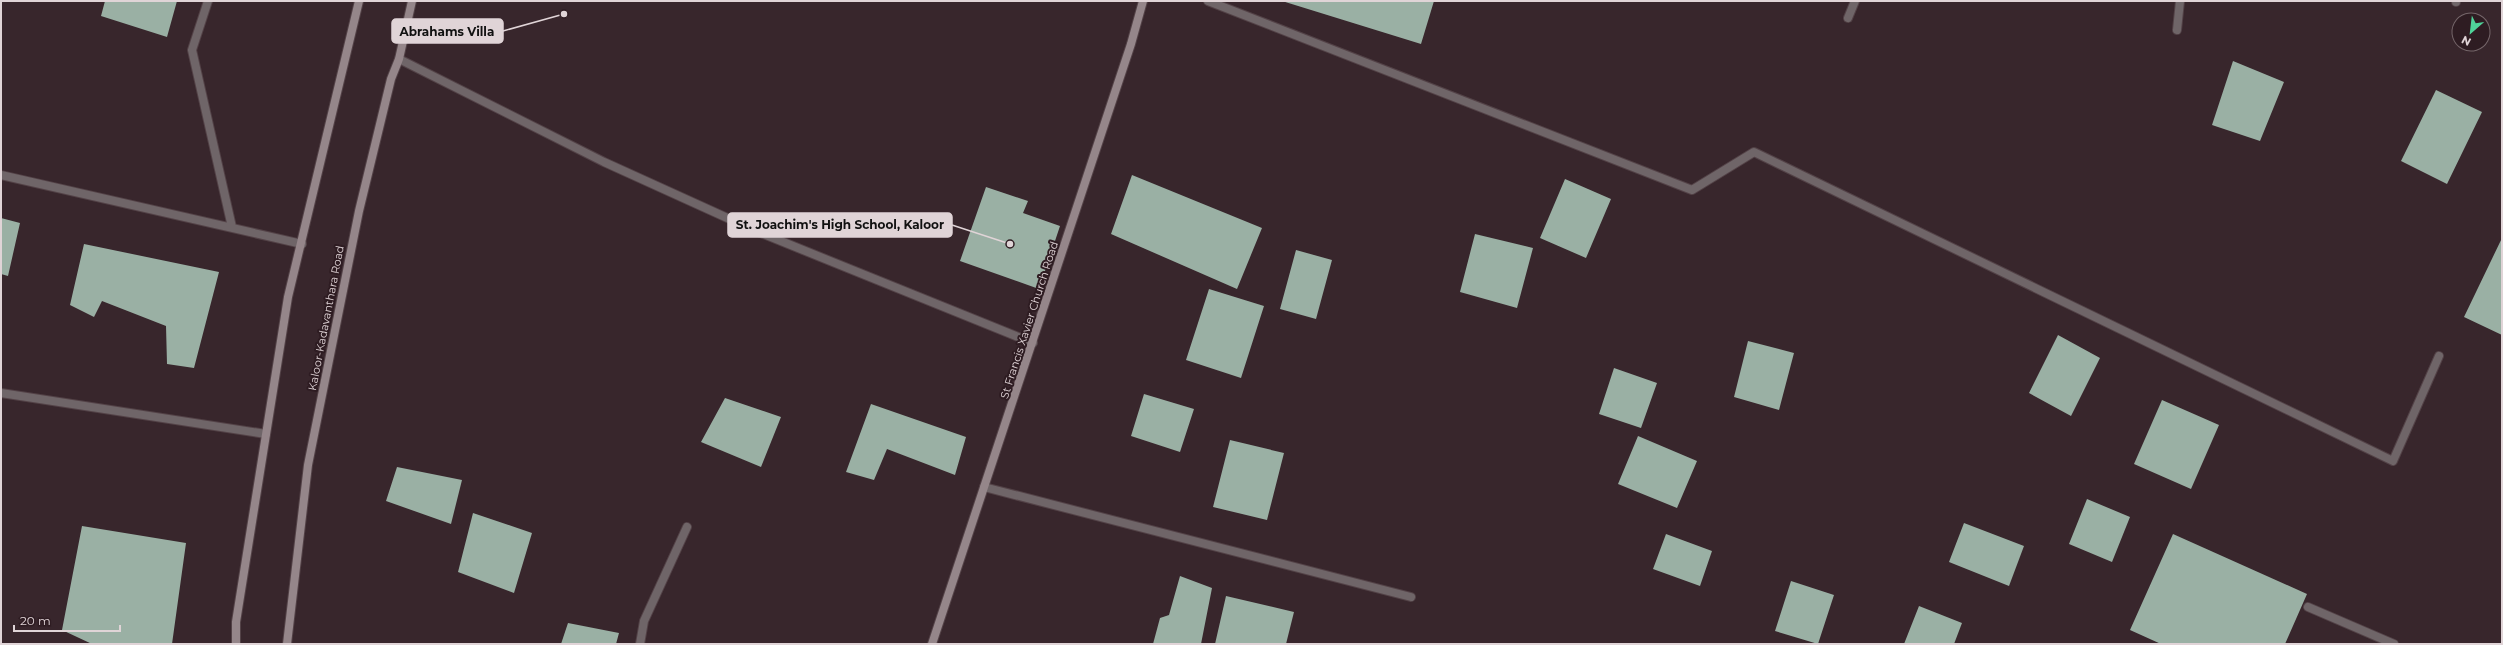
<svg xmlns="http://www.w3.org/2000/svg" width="2503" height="645" viewBox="0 0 2503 645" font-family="Montserrat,sans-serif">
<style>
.building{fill:#9ab0a4}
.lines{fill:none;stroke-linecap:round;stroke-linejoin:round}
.lane-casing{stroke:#534247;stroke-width:10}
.street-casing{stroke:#534247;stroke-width:10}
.secondary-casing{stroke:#534247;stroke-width:10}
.lane{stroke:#6f6568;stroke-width:8}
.street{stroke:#6f6568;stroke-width:8}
.secondary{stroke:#95868a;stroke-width:8}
.labels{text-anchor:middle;stroke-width:4;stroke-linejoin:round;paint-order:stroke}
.street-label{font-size:11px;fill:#e0d4d7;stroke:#2e1c22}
.leader{fill:none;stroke:#e0d4d7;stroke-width:1.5}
.callout-dot{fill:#e0d4d7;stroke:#2e1c22;stroke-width:1.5}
.callout{fill:#e0d4d7;stroke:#e0d4d7;stroke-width:1.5}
.callout-label{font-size:12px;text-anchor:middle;font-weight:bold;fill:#111}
</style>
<rect width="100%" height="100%" fill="#38262c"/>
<path class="building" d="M105,1H177L167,37L101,16Z
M1282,1H1434L1421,44Z
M2233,61L2284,82L2260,141L2212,125Z
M2436,90L2482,112L2447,184L2401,161Z
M1132,175L1262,228L1237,289L1111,234Z
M1565,179L1611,199L1586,258L1540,238Z
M986,187L1028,201L1023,213L1060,226L1039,289L960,261Z
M1,218L20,223L8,276L1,274Z
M1475,234L1533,248L1517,308L1460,292Z
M2502,238V335L2464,317Z
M84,244L219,272L194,368L167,364L166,326L102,301L94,317L70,305Z
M1296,250L1332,260L1316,319L1280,309Z
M1209,289L1264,306L1241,378L1186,360Z
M2058,335L2100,358L2071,416L2029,393Z
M1748,341L1794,353L1779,410L1734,397Z
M1614,368L1657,383L1641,428L1599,414Z
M1144,394L1194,409L1180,452L1131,436Z
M725,398L781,417L761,467L701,442Z
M2162,400L2219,425L2191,489L2134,464Z
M871,404L966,437L955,475L887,449L874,480L846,472Z
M1638,436L1697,461L1677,508L1618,484Z
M1230,440L1284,453L1267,520L1213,507Z
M397,467L462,480L451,524L386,501Z
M2087,499L2130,517L2112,562L2069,544Z
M473,513L532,533L514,593L458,572Z
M1964,523L2024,546L2009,586L1949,562Z
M82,526L186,543L172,644H92L62,630Z
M1666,534L1712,551L1700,586L1653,569Z
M2173,534L2307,594L2285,644H2161L2130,630Z
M1180,576L1212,588L1201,644H1153L1160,618L1169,615Z
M1791,581L1834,595L1818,644L1775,631Z
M1226,596L1294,612L1286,644H1215Z
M1919,606L1962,623L1954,644H1904Z
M568,623L619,633L616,644H561Z"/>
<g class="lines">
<g class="lane-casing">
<path id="lane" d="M2308,607L2394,644"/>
</g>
<g class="street-casing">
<path id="street" d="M208,1L192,50L232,227
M1208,1L1692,190L1754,152L2393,461L2439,356
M2456,2V1
M1848,18L1855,1
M2177,30L2180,1
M399,59L604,162L756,231L1033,343
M1,175L302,244
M1,393L266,434
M984,487L1411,597
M640,644L644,621L687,527"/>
</g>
<g class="secondary-casing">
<path id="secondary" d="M236,644V622L288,297L359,1
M287,644L308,465L359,211L391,79L399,59L412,1
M932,644L1131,44L1143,1"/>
</g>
<use href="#lane" class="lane"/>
<use href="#street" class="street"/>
<use href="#secondary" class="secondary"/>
</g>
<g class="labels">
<g class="street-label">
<text transform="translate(326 318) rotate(-79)" y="4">Kaloor-Kadavanthara Road</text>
<text transform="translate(1029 320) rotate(-72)" y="4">St Francis Xavier Church Road</text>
</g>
</g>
<path class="leader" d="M564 14L503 31M1010 244L952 225"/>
<g class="callout-dot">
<circle cx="564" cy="14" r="4"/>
<circle cx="1010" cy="244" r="4"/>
</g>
<g class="callout">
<rect x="392" y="19" width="111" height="24" rx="4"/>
<rect x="728" y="213" width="224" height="24" rx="4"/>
</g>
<g class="callout-label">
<text x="447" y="36">Abrahams Villa</text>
<text x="840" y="229">St. Joachim's High School, Kaloor</text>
</g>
<rect width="2503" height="645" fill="none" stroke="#e0d4d7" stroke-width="4"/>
<g transform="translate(2471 32) rotate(208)"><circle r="19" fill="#2e1c22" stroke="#75666a"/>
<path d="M0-3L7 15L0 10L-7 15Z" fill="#4fd399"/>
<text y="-6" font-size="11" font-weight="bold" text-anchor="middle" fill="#e0d4d7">N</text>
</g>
<path d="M14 625v6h106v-6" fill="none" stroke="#e0d4d7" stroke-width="2"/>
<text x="20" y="625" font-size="12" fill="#e0d4d7" stroke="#2e1c22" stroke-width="3" paint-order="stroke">20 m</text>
</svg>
